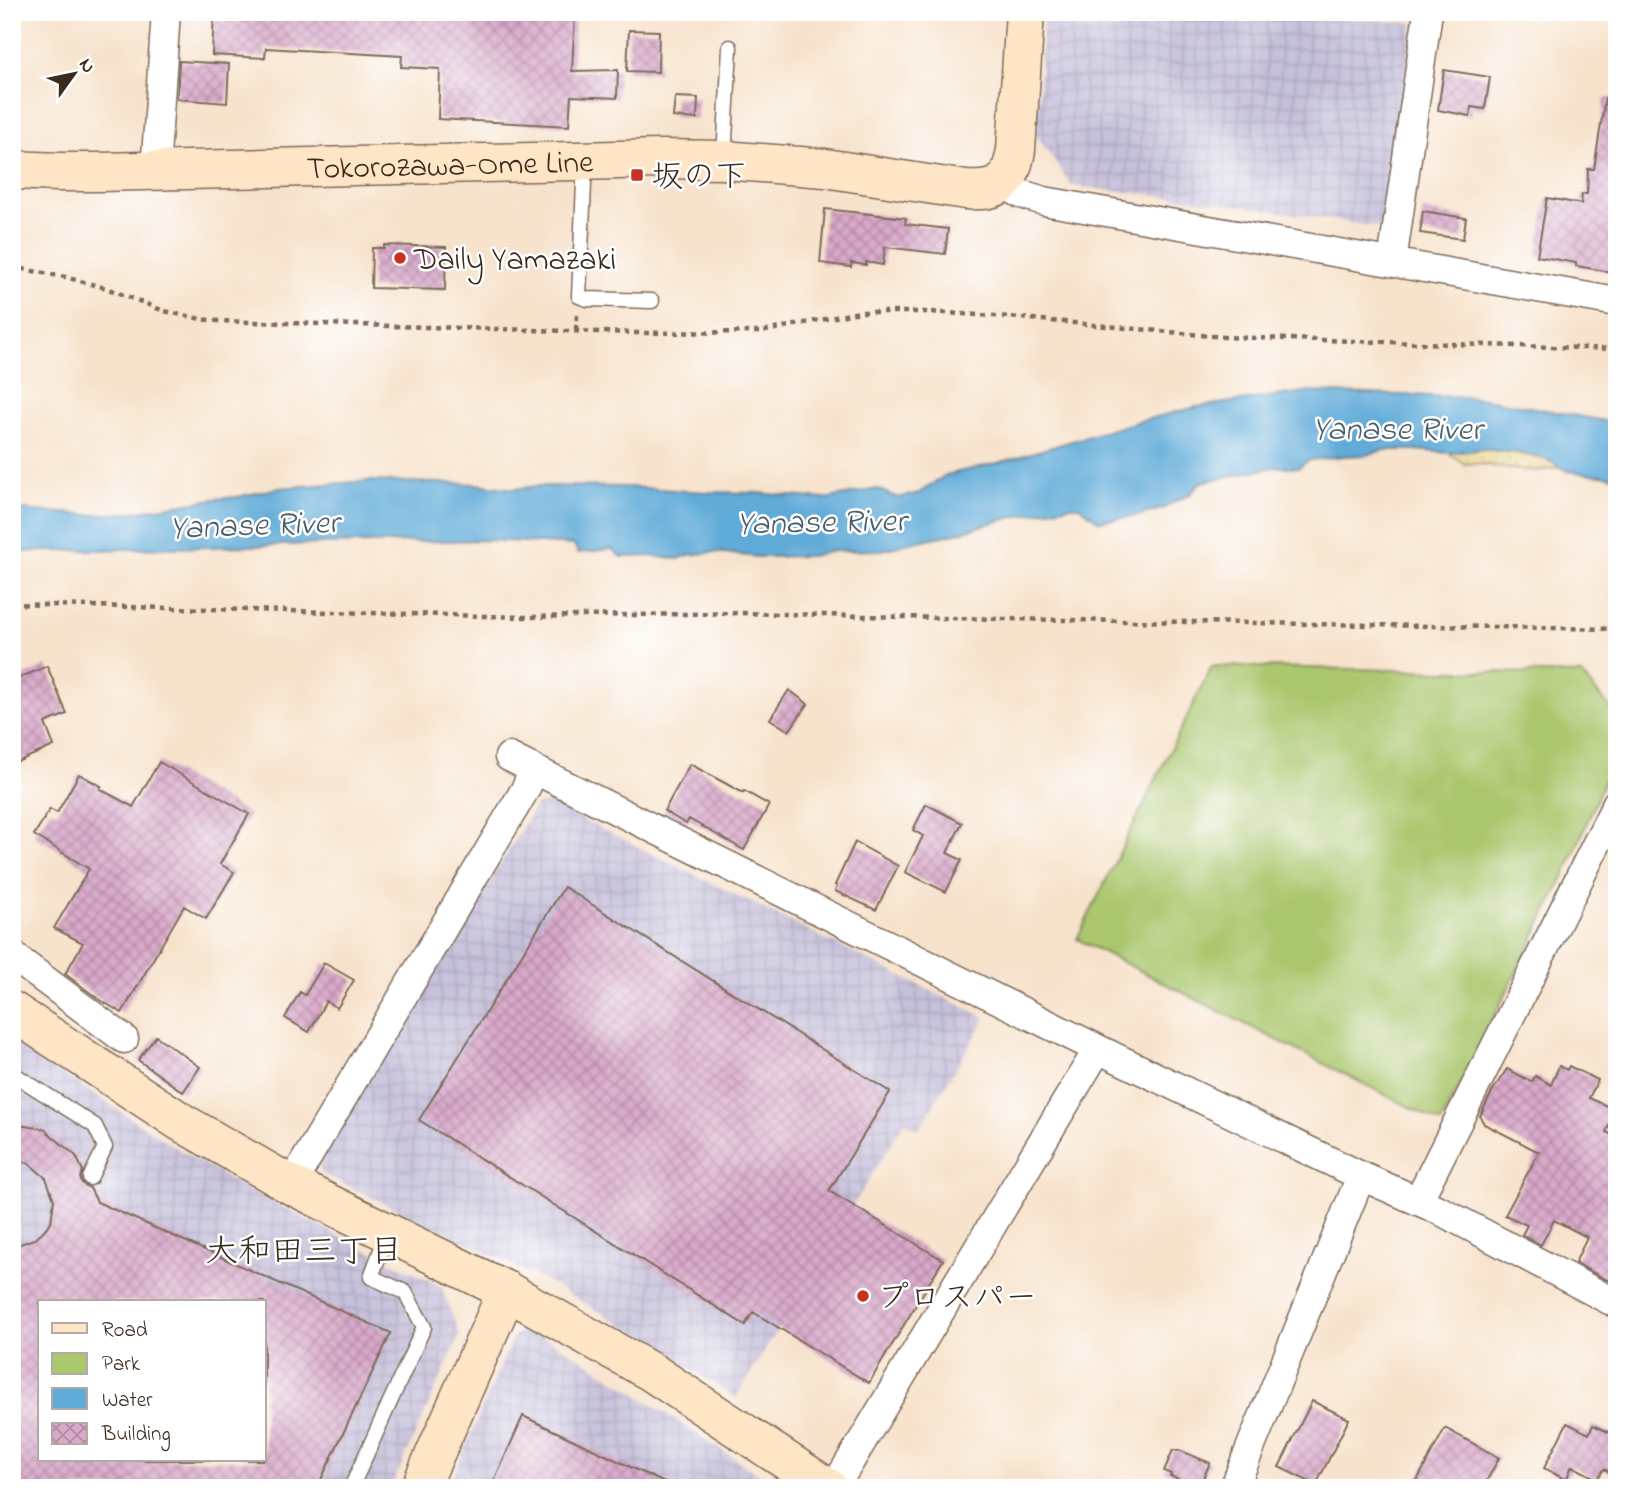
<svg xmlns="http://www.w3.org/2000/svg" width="1629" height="1500" viewBox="0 0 1629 1500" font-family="'Indie Flower','Klee One',sans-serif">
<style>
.industrial{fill:url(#industrial-grid);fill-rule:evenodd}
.sand{fill:url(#sand-dots);stroke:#94825e;stroke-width:2}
.park{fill:#abc76e;stroke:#737846;stroke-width:2}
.water{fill:#60abd8;stroke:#4e6a7b;stroke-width:2}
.building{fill:url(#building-cross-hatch);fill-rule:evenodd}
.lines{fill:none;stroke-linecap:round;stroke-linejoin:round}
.lane-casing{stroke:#7d6a5b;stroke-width:17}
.street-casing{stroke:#7d6a5b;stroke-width:31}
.secondary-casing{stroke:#7d6a5b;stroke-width:41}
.path{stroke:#7d6a5b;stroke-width:4.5;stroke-dasharray:5 5;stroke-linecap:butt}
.lane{stroke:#fff;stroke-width:14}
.street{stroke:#fff;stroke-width:28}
.secondary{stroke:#fee5c5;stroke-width:38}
.poi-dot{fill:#c8321e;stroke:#fff;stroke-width:2.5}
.labels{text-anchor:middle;stroke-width:5;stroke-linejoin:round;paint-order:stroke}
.street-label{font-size:32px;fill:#3b2a1e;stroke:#fff}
.poi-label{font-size:32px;fill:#3b2a1e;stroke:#fff;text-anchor:start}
.water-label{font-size:33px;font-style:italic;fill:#4a5e68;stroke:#fff}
.neighbourhood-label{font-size:33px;fill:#3b2a1e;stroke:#fff}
</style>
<defs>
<pattern id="industrial-grid" width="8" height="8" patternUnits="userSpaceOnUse" patternTransform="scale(1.75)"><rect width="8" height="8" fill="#c6c0da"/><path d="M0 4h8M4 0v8" fill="none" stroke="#aba5bb"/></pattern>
<pattern id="sand-dots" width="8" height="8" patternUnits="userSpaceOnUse" patternTransform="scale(1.75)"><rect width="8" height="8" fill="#eeda9e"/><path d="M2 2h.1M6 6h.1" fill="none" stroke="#cdbb88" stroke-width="1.8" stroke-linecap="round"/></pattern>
<pattern id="building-cross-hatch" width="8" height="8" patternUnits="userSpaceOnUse" patternTransform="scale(1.75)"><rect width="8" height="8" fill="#d9a9ca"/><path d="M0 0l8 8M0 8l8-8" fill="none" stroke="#b18aa3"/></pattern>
</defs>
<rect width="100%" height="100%" fill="#fff"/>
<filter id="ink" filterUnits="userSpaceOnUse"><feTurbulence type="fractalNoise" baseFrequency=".0143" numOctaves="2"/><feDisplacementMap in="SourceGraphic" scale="14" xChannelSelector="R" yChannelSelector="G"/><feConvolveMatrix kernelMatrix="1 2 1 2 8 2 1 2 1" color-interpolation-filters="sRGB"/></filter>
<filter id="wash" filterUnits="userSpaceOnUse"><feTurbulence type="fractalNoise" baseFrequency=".00686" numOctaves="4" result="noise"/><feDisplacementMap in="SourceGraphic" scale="28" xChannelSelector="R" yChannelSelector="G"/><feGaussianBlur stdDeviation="1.57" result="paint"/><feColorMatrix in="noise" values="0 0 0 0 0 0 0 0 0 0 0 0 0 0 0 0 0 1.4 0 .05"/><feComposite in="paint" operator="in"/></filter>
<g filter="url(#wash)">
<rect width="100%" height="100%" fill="#f7e2cb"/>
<path class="industrial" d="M1044,12H1230L1413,23L1384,228L1218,202L1072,186L1036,135Z
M549,803L986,1018L919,1129L904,1122L736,1398L624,1326L546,1281L321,1173L319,1163L536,805Z
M12,1041L181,1151L231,1180L354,1244L441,1286L460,1335L391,1488H12ZM40,1302H264V1460H40Z
M529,1329L584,1360L779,1488H448L514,1335Z"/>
<path class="sand" d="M1483,449C1509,452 1538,453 1560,467C1540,472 1519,471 1498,467C1486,465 1477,462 1465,464L1449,453Z"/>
<path class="park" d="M1212,666L1581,674L1617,716L1605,779L1565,875L1441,1123L1077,939Z"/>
<path class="water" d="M1304,392L1465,397L1491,400L1617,423V477L1567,471L1549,460L1517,453L1483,449L1449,453L1415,450H1384L1366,455L1343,456L1310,460L1298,467H1274L1201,482L1189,495L1174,502L1164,508L1137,516L1099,521L1079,506H1069L1009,518L957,533L918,541L882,550L834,551L810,556L758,557L715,552L689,555L678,559L649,556L621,557L612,549L578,553L574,545L487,540L12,552V512L21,510L89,515L128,513L213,499L237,497L278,488L371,481L476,484L514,489L539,486L628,487L706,492L758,493L824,499L877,489L898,498L919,493L946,475L1001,462L1140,421L1197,407Z"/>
<g id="blocks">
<path class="building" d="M214,12H575L572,71L618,70L617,98L571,96L569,126L438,119L440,69L401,67L402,56L266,48L265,58L212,55Z
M629,30L659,31L658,72L627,71Z
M179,61L229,64L227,103L177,99Z
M1444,70L1490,77L1485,109L1471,107L1470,116L1438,110Z
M675,97L698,98L697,119L673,117Z
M1605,98L1617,99V273L1576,266V263L1537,256L1547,198L1581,204L1582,194H1587L1588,169H1594Z
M825,209L906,218L905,224L948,229L945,254L885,247L883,265L866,262V265L851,263V267L820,263Z
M1423,211L1466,218L1463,239L1420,233Z
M384,245L446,247L445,290L371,288L372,248H384Z
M47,666L67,714L45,723L54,746L12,764V681Z
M789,690L808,704L789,731L770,719Z
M159,762L249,814L220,864L234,872L206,919L184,906L122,1013L100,1000L65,974L83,943L54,928L89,869L34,835L50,809L57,813L79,774L101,786L100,789L133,807Z
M690,764L743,793L744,791L769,805L744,850L689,819L686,824L664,811Z
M926,804L962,823L947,853L962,860L946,892L905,872L923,836L913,830Z
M855,842L898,866L876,910L835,891L837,886L835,885Z
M564,887L890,1092L829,1191L943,1260L869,1383L753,1312L745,1325L419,1120Z
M324,963L354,980L337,1008L326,1001L309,1032L285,1018L300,992L305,995Z
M156,1036L200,1067L183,1092L138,1060Z
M1559,1066L1567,1070L1569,1066L1598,1080L1589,1098L1616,1110L1606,1132L1617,1137V1269L1611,1280H1607L1575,1263L1587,1237L1554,1220L1541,1245L1522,1235L1527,1225L1505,1215L1539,1152L1484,1124L1480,1116L1493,1090L1507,1069L1532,1082L1535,1076L1551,1085Z
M12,1124L44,1129L76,1156L83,1171L80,1178L82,1183L85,1186L90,1188L97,1202L391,1333L317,1488H12V1247L37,1238L51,1222L54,1200L46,1178L28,1163L12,1160ZM40,1302H264V1460H40Z
M1312,1401L1349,1419L1316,1485L1279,1467Z
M523,1416L675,1488H491Z
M1567,1423L1589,1434L1593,1425L1617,1436V1476L1604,1469L1597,1479L1572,1466L1566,1480L1544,1468Z
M1445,1428L1499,1458L1483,1488H1413Z
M1173,1450L1178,1451L1179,1450L1210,1463L1201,1483L1197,1482L1195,1486L1170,1476L1171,1474L1164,1471Z"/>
</g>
</g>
<g filter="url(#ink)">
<use href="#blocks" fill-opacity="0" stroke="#7d6a5b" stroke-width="2"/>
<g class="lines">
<g class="lane-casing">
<path id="lane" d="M724,158L730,47
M585,161L579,296L587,299L652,301
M12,1073L95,1126L105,1147L90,1178
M351,1488L424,1327L405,1292L371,1277L387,1234"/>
</g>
<g class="street-casing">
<path id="street" d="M155,171L166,12
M1002,183L1021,194L1044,201L1617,302
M1392,262L1428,12
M509,757L1098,1049L1361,1176L1441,1211L1617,1304
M12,953L13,956L124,1039
M291,1185L526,788L534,769
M1418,1201L1617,803
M834,1488L1098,1049
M1234,1488L1361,1176"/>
</g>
<g class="secondary-casing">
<g id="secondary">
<path id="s1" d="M12,170L59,172H98L660,159L723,160L825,168L966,190C1001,192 1010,183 1016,150L1025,12"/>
<path d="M12,1011L181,1122L291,1185L507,1291L653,1373L828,1488"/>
<path d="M420,1488L507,1291"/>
</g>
</g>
<path class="path" d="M12,267L65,277L106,288L164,311L201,319L218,321L638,333L760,332L860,312H931L1010,317L1223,337L1617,349
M576,330L577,314
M12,604L526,617L741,613L945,618L1617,629"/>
<use href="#lane" class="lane"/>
<use href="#street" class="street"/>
<use href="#secondary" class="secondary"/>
</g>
</g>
<g class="poi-dot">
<rect x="630" y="168" width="14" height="14" rx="3.5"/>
<circle cx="400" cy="258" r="7"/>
<circle cx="863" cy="1296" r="7"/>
</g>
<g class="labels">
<g class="street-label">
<text dy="11" stroke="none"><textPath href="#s1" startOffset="438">Tokorozawa-Ome Line</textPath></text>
</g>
<g class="poi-label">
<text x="651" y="186">坂の下</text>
<text x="414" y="269">Daily Yamazaki</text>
<text x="877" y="1307">プロスパー</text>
</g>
<g class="water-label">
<text x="1397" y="439">Yanase River</text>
<text transform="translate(821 520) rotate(-1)" y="12">Yanase River</text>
<text transform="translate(254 523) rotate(-2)" y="12">Yanase River</text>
</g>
<g class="neighbourhood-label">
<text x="304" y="1261">大和田三丁目</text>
</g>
</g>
<rect width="1629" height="1500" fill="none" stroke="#fff" stroke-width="42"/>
<rect x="38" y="1300" width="228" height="161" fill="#ffffff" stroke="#b1aaa5" stroke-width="2"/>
<rect x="52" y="1323" width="35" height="10" fill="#fee5c5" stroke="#b1aaa5" stroke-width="2"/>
<text x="102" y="1336" font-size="21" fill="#3b2a1e">Road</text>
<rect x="52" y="1353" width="35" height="21" fill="#abc76e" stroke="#b1aaa5" stroke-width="2"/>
<text x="102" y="1370" font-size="21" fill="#3b2a1e">Park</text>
<rect x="52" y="1388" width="35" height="21" fill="#60abd8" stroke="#b1aaa5" stroke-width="2"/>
<text x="102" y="1406" font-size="21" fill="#3b2a1e">Water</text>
<rect x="52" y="1423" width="35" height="21" fill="url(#building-cross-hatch)" stroke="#b1aaa5" stroke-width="2"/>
<text x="102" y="1440" font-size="21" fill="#3b2a1e">Building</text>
<g transform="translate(74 74) rotate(57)" stroke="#ffffff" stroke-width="5" paint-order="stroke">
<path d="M0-5L12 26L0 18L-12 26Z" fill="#3b2a1e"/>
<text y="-10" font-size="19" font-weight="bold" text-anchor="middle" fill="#3b2a1e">N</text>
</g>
</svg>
